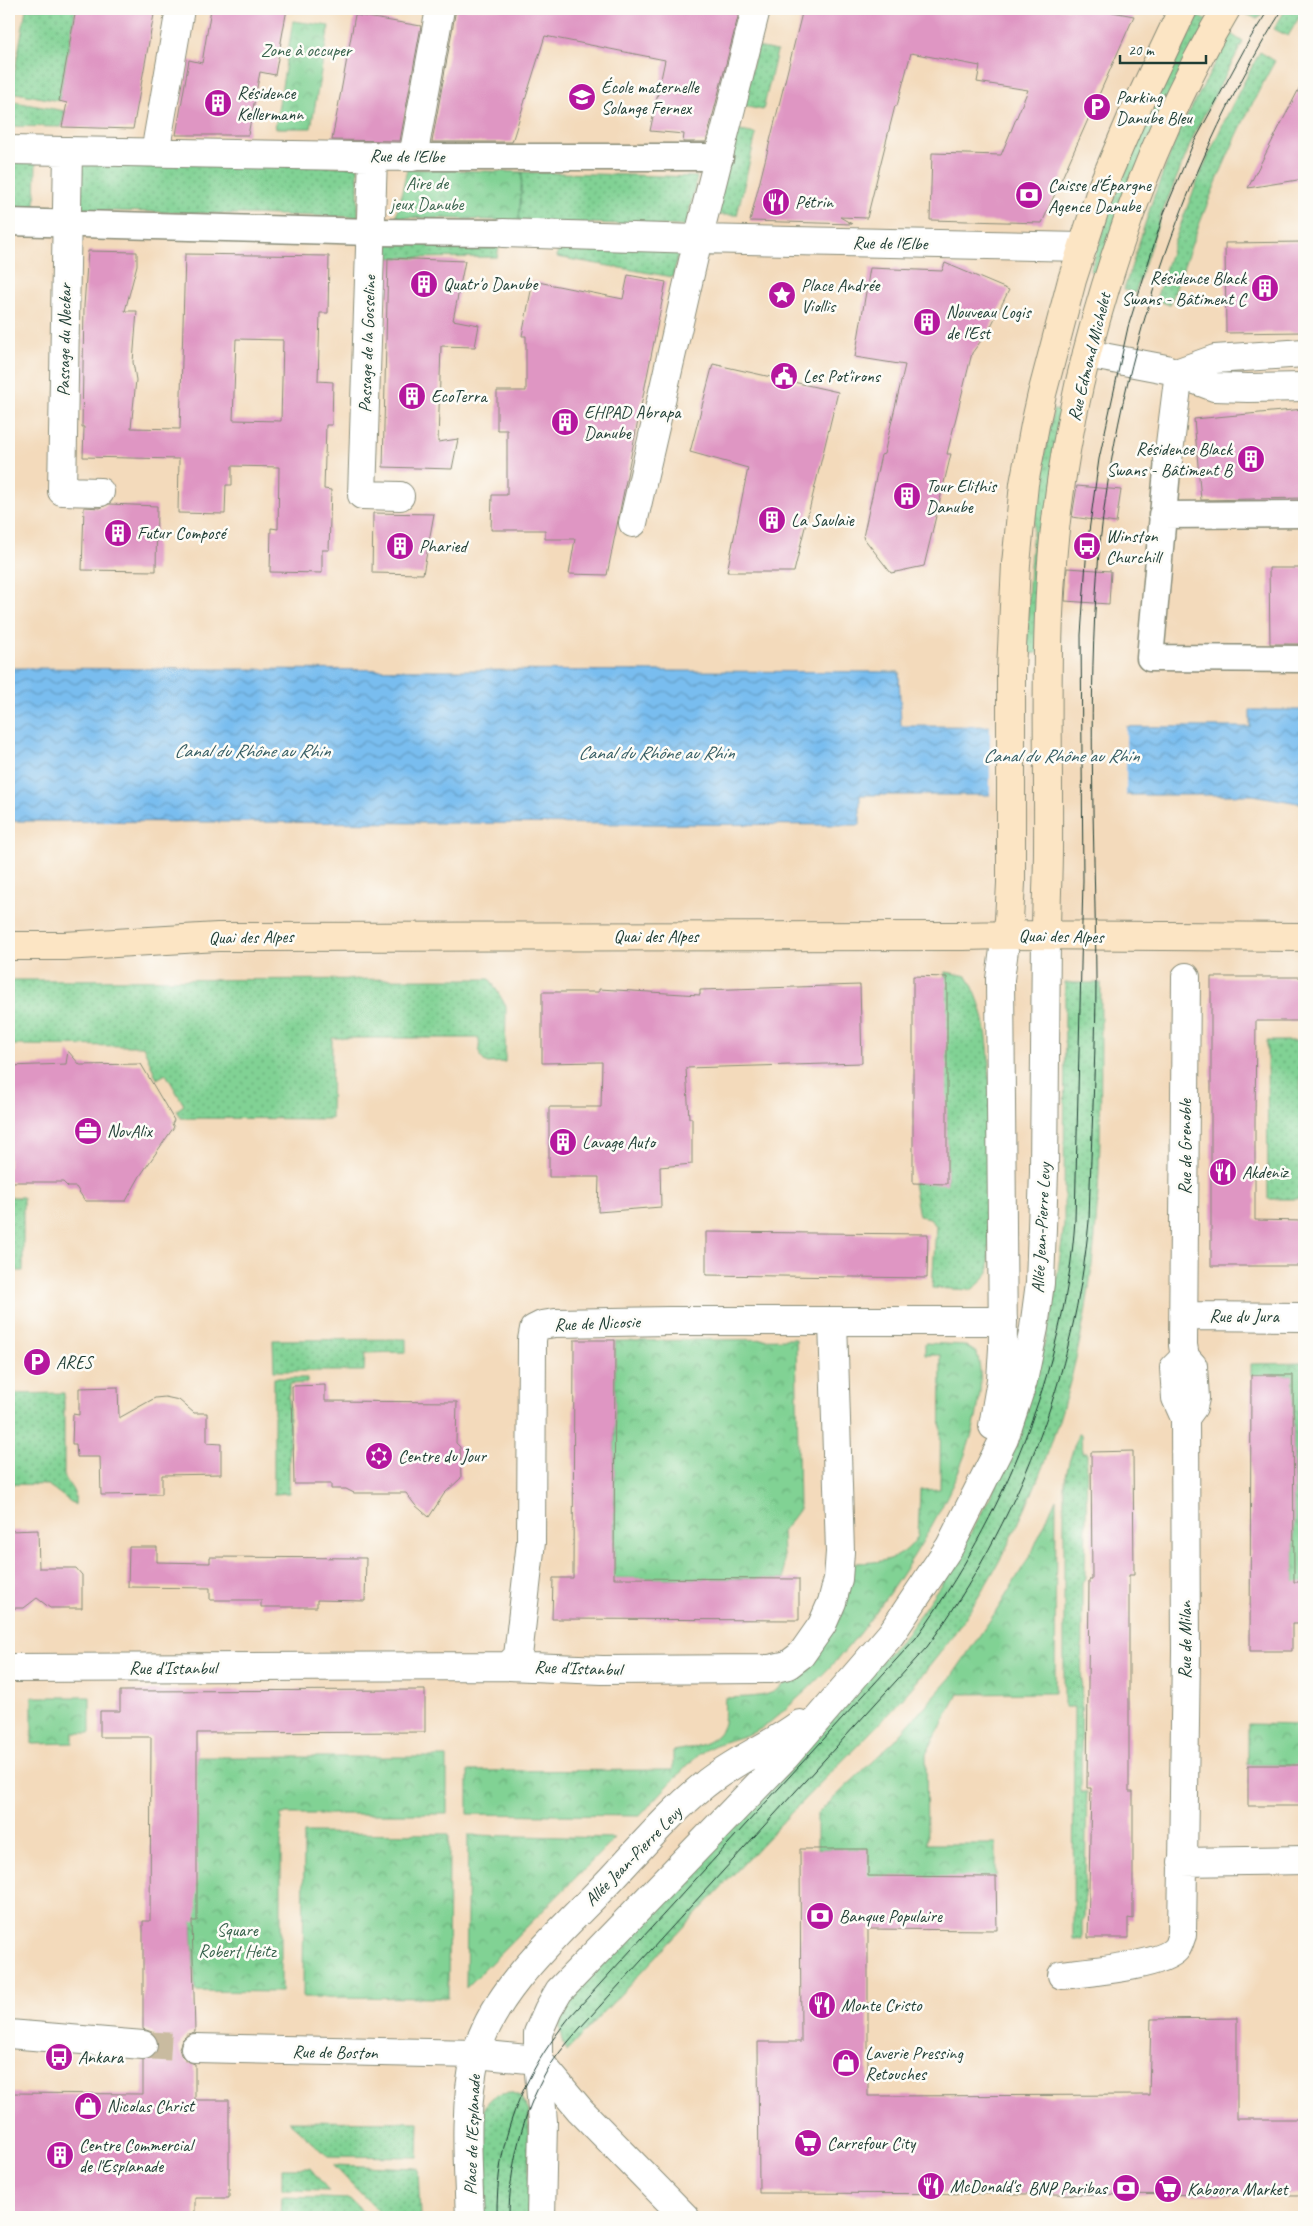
<svg xmlns="http://www.w3.org/2000/svg" width="1313" height="2226" viewBox="0 0 1313 2226" font-family="Caveat,sans-serif">
<style>
.grass{fill:url(#grass-dots);stroke:#508864}
.park{fill:url(#park-crowns);stroke:#508864}
.water{fill:url(#water-waves);stroke:#4c7d92}
.pier{fill:#f3dabb}
.building{fill:#df96c3;fill-rule:evenodd}
.lines{fill:none;stroke-linecap:round;stroke-linejoin:round}
.tertiary-tunnel{stroke:#c9bba0;stroke-width:28;stroke-dasharray:28 14;stroke-linecap:butt}
.pedestrian-casing{stroke:#898c78;stroke-width:29}
.minor-casing{stroke:#898c78;stroke-width:30}
.tertiary-casing{stroke:#898c78;stroke-width:30}
.secondary-casing{stroke:#898c78;stroke-width:30}
.pedestrian{stroke:#fff;stroke-width:26}
.minor{stroke:#fff;stroke-width:28}
.tertiary{stroke:#fff;stroke-width:28}
.secondary{stroke:#fce5c4;stroke-width:28}
.tram{stroke:#1f3d34;stroke-width:1}
.labels{text-anchor:middle;stroke-width:5;stroke-linejoin:round;paint-order:stroke}
.park-label{font-size:18px;fill:#38624c;stroke:#fdfcf7}
.poi-label{font-size:18px;fill:#1f3d34;stroke:#fdfcf7;text-anchor:start}
.street-label{font-size:18px;fill:#1f3d34;stroke:#fdfcf7}
.water-label{font-size:19px;font-style:italic;fill:#365d63;stroke:#fdfcf7}
</style>
<defs>
<pattern id="grass-dots" width="8" height="8" patternUnits="userSpaceOnUse" patternTransform="scale(1.25)"><rect width="8" height="8" fill="#81d294"/><path d="M2 2h.1M6 6h.1" fill="none" stroke="#69ac7a" stroke-width="1.8" stroke-linecap="round"/></pattern>
<pattern id="park-crowns" width="20" height="18" patternUnits="userSpaceOnUse" patternTransform="scale(1.25)"><rect width="20" height="18" fill="#81d294"/><path d="M2 6a3 3 0 1 1 6 0M12 15a3 3 0 1 1 6 0" fill="none" stroke="#69ac7a"/></pattern>
<pattern id="water-waves" width="16" height="10" patternUnits="userSpaceOnUse" patternTransform="scale(1.25)"><rect width="16" height="10" fill="#79bdef"/><path d="M0 5q4-4 8 0t8 0" fill="none" stroke="#639bc2"/></pattern>
</defs>
<rect width="100%" height="100%" fill="#fdfcf7"/>
<filter id="ink" filterUnits="userSpaceOnUse"><feTurbulence type="fractalNoise" baseFrequency=".02" numOctaves="2"/><feDisplacementMap in="SourceGraphic" scale="10" xChannelSelector="R" yChannelSelector="G"/><feConvolveMatrix kernelMatrix="1 2 1 2 8 2 1 2 1" color-interpolation-filters="sRGB"/></filter>
<filter id="wash" filterUnits="userSpaceOnUse"><feTurbulence type="fractalNoise" baseFrequency=".0096" numOctaves="4" result="noise"/><feDisplacementMap in="SourceGraphic" scale="20" xChannelSelector="R" yChannelSelector="G"/><feGaussianBlur stdDeviation="1.12" result="paint"/><feColorMatrix in="noise" values="0 0 0 0 0 0 0 0 0 0 0 0 0 0 0 0 0 1.4 0 .05"/><feComposite in="paint" operator="in"/></filter>
<g filter="url(#wash)">
<rect width="100%" height="100%" fill="#f3dabb"/>
<path class="grass" d="M26,9H76L59,101L11,92Z
M1243,9H1265L1258,19L1241,12Z
M1286,9H1304L1288,36L1274,29Z
M1198,17L1208,21L1099,274L1090,271L1110,210L1146,120Z
M1231,34L1243,42L1197,128L1160,218L1135,293L1124,290L1153,199L1179,131Z
M757,47L777,51L763,110L743,106Z
M1260,52L1275,61C1231,139 1199,221 1170,305L1156,300C1181,213 1216,132 1260,52Z
M9,101L65,111L62,127L9,126Z
M736,130L756,134L737,215H716Z
M9,158L36,159L35,208H9Z
M77,160L358,167V217L74,210Z
M522,172L697,177L686,226L519,221Z
M388,235H501L497,257L387,258Z
M559,237L681,241L673,277L557,257Z
M1053,410L1063,411L1037,653L1027,654C1027,595 1031,535 1040,478C1044,455 1050,433 1053,410Z
M946,972L967,976C996,1024 989,1088 989,1141C989,1185 989,1228 989,1272L980,1283L971,1290L932,1288L936,1226L930,1218L919,1216L913,1183H947Z
M490,979L506,1006L505,1062L486,1063L480,1056L479,1038H332L331,1119L181,1118L177,1110L184,1105L166,1074L157,1079L143,1046L9,1045V980Z
M1065,983H1101C1100,1108 1105,1235 1076,1358C1050,1470 998,1584 924,1673C883,1723 835,1767 790,1814C716,1893 641,1973 566,2052C558,2032 558,2019 564,1999L907,1633L950,1571L990,1497L1007,1461L1041,1358L1053,1308L1064,1226Z
M1267,1041H1300L1302,1199H1268Z
M9,1197H23V1271H9Z
M406,1339V1352L365,1353L364,1371H274L273,1340Z
M274,1378H307V1383L289,1384V1493L274,1494Z
M64,1393V1478C71,1487 77,1493 75,1505L48,1485L9,1484V1394Z
M1078,1434H1081L1082,1453H1087L1085,1578L1082,1583L1081,1792H1087L1084,1919L1082,1921V1939H1073L1074,1707H1064V1486L1069,1462Z
M510,2092L520,2096L529,2111V2217H482V2115C487,2100 494,2093 510,2092Z
M288,2121L419,2122L418,2157L328,2156Z
M333,2165L418,2168L420,2217H384Z
M282,2168H310L329,2191L282,2190Z
M282,2197L350,2199L368,2217H281Z"/>
<path class="park" d="M293,21L329,26L311,128H275Z
M407,169L522,172L519,221L396,217Z
M796,1339L799,1509L782,1532L784,1579L609,1578L614,1570L615,1341Z
M925,1343L964,1345L977,1353C1000,1438 901,1584 848,1647C825,1674 797,1700 769,1723C751,1738 727,1738 707,1749C701,1752 697,1757 692,1761C674,1779 657,1797 640,1816L468,1814V1771L673,1770V1751C692,1748 719,1744 724,1723C725,1715 724,1706 725,1698C738,1697 759,1698 771,1693C777,1691 784,1684 789,1680C826,1651 851,1610 853,1563C882,1562 901,1562 918,1536L920,1490L940,1489L941,1355H925Z
M1304,1363V1593H1294L1293,1375H1251V1364Z
M1056,1498L1055,1693L958,1694L926,1754L927,1844H996V1877L867,1893L868,1849H817V1814L895,1740L952,1676L999,1607L1032,1552Z
M32,1697H90V1733H73V1743L32,1744Z
M1248,1724L1304,1725V1765H1248Z
M197,1757H447V1814H281V1992L195,1991L192,1921Z
M304,1833L449,1834L448,1998L303,1997Z
M468,1835L615,1838L466,1988Z"/>
<path class="water" d="M9,668L899,672L901,726L1250,727V710H1304V804L1253,795H860V825L9,821Z"/>
<path class="pier" d="M990,724H1126V797L990,798Z"/>
<g id="blocks">
<path class="building" d="M76,9H155L133,129L62,127L67,103L59,101Z
M211,9H287L275,75L260,72L248,135H176L189,60L202,63Z
M456,9H740L706,142H683L684,134L650,131L665,60L545,36L512,142H432Z
M803,9H1096L1134,16L1042,223L930,220L932,153L1001,155L1028,90L977,82L980,66L911,53L897,106H895L867,218L840,217L852,224L750,221Z
M355,15L421,26L400,141L332,140Z
M1304,79V179L1248,188Z
M1304,242V332L1226,333L1225,243Z
M88,251L137,252V265L125,311H137L133,362L136,380L131,428L180,429L185,254L329,256L328,313H320L318,381L333,382L332,425H326L324,489L331,490L329,550H322V573L270,572L271,528L278,529L279,467L232,466V485H226L225,514L178,513L179,459L83,457L84,427H82L84,306ZM236,339L283,340L281,421L233,420Z
M388,258L465,261L453,320L479,325L475,347L441,346L438,442L458,439L452,469L383,467Z
M945,263L1009,290L989,330L972,353L947,454H951L924,566L891,573L863,537L881,455L884,454L905,365L855,357L870,268L942,271Z
M628,275L666,282L607,575L569,574L575,539H545V530H491L492,495H507V430H497V391H526V336H522L533,281L623,299Z
M713,364L838,392L794,572H727L748,468L690,452Z
M1304,409V498L1201,500L1194,419Z
M1077,486L1121,490L1116,523L1072,517Z
M109,504L157,506L156,571L82,570L84,507L100,508Z
M373,513L434,514L423,574L372,573Z
M1067,568L1111,571L1109,604L1065,601Z
M1269,568H1304V644H1270Z
M913,976L947,977V1184L913,1183Z
M1211,977H1304V1021H1256L1255,1120V1220L1304,1221V1266H1211Z
M860,985L862,1063L686,1068L689,1118H692V1164L660,1167L661,1207L598,1212L599,1177H549V1107H601L602,1062L542,1063V992H599V989L700,995V990Z
M68,1051L80,1065L141,1064L174,1120L172,1124L174,1127L140,1176L126,1201H85L76,1187H68L63,1182H9V1066L66,1064Z
M706,1232L928,1234L927,1278L706,1275Z
M574,1340H615L614,1578L799,1579V1620L552,1619L553,1578H573Z
M1251,1375H1293L1294,1582H1304V1624H1292V1651H1250Z
M325,1385V1401L457,1402L456,1443L460,1447L461,1478L444,1494L429,1517L415,1505L406,1493H354L346,1489H331V1484H294L292,1386Z
M118,1387L119,1418L155,1398L165,1397L179,1400L194,1413H207V1443L221,1444V1474L162,1475V1494L101,1495L100,1457H77L76,1444H72L73,1414L79,1415V1388Z
M1133,1451L1134,1575H1129V1792H1133V1919L1128,1918V1938H1088L1091,1788H1087L1089,1580H1092L1091,1452Z
M38,1530L39,1568H76L82,1575V1608H50L37,1598L24,1608H9V1531Z
M129,1547H157V1562L210,1563V1557L366,1558L365,1601L317,1600V1607H261V1600H210V1588L128,1587Z
M425,1690V1732L197,1733V1921H192L195,2032L188,2034L182,2040L179,2048L181,2055L187,2061L195,2064V2100H229V2198H195V2217H9V2093L143,2094V2060L150,2059L156,2054L158,2047L157,2039L152,2032L143,2029V1921H150L151,1737H100V1711H120V1691Z
M1248,1765H1304V1806H1248Z
M800,1849H868V1876L996,1877L997,1930L868,1929V2096L1149,2095L1151,2019L1237,2018V2119H1304V2195L759,2193L758,2042H801Z"/>
</g>
</g>
<g filter="url(#ink)">
<use href="#blocks" fill-opacity="0" stroke="#898c78" stroke-width="1"/>
<g class="lines">
<path class="tertiary-tunnel" d="M143,2045L195,2048"/>
<g class="pedestrian-casing">
<path id="pedestrian" d="M413,157H720
M9,222L371,232L503,233
M1168,460L1150,658L1304,659
M1162,515L1304,514"/>
</g>
<g class="minor-casing">
<path id="minor" d="M9,150L413,157L440,9
M68,151L62,491L100,492
M155,153L180,9
M373,156L362,495L400,496
M503,233L698,239L1083,247
M1087,354L1166,369L1214,387L1248,388L1304,387
M1179,372L1215,359L1304,353
M1168,460L1179,372
M633,523L698,239L756,9
M1185,1316L1304,1317
M1185,1357L1183,1345L1186,977
M508,1666L518,1656L531,1542L532,1340L534,1329L542,1325L555,1323L669,1321H1003
M9,1668L508,1666L602,1670L770,1669L788,1665L801,1655L822,1625L832,1602L838,1579L840,1552L833,1321
M1182,1862L1304,1860
M1062,1975C1085,1972 1162,1966 1176,1949C1179,1946 1180,1939 1182,1935L1186,1651L1185,1418L1176,1398L1174,1368L1185,1357L1193,1366L1195,1398L1193,1407L1185,1418
M476,2054L538,2060L580,2110L685,2217"/>
</g>
<g class="tertiary-casing">
<path id="tertiary" d="M993,1426L1001,1380L1003,1348L1000,979L1006,935
M9,2034L143,2045
M195,2048L476,2054
M470,2217C468,2164 463,2107 476,2055C492,1990 566,1927 611,1879C641,1847 670,1813 704,1785C733,1761 769,1747 800,1724
M541,2217L543,2122L538,2060V2033L548,2010L559,1991L785,1757L891,1634L950,1546L1004,1439L1023,1381L1034,1328L1040,1283L1044,1172L1046,935"/>
</g>
<g class="secondary-casing">
<path id="secondary" d="M1006,935L1009,920L1011,883V670L1016,564L1024,484L1035,425L1042,394L1072,280L1102,187L1132,117L1183,9
M1046,935C1046,906 1048,877 1048,848C1049,736 1043,624 1057,512C1077,345 1140,153 1226,9
M9,946H64L218,937L963,936L1006,935L1304,937"/>
</g>
<use href="#pedestrian" class="pedestrian"/>
<use href="#minor" class="minor"/>
<use href="#tertiary" class="tertiary"/>
<use href="#secondary" class="secondary"/>
<path class="tram" d="M497,2217C496,2139 521,2078 569,2018L916,1638C1003,1517 1065,1370 1075,1220L1083,880L1081,635L1087,546L1099,459L1128,327L1164,213L1193,144L1251,37L1269,9
M509,2217C509,2168 522,2114 547,2071C556,2055 569,2041 580,2028L927,1647C1018,1522 1075,1375 1089,1221C1091,1140 1096,1058 1096,977C1095,849 1088,721 1096,594C1107,395 1176,177 1283,9"/>
</g>
</g>
<defs>
<g id="school-disc" transform="scale(1.4375)"><circle r="9.5" fill="#b5179e" stroke="#fdfcf7"/><path d="M0-5L7-2L0 1L-7-2ZM-4 1L0 2.5L4 1V4Q0 6-4 4Z" fill="#fff"/></g>
<g id="building-disc" transform="scale(1.4375)"><circle r="9.5" fill="#b5179e" stroke="#fdfcf7"/><path d="M-4-6H4V6H1V3H-1V6H-4ZM-2.5-4.3h1.7v1.8h-1.7ZM.8-4.3h1.7v1.8H.8ZM-2.5-1h1.7V.8h-1.7ZM.8-1h1.7V.8H.8Z" fill="#fff"/></g>
<g id="parking-disc" transform="scale(1.4375)"><circle r="9.5" fill="#b5179e" stroke="#fdfcf7"/><path d="M-3.5-5.5H1a3.5 3.5 0 0 1 0 7H-1V5.5H-3.5ZM-1-3.4V-.6H.8a1.4 1.4 0 0 0 0-2.8Z" fill="#fff"/></g>
<g id="bank-disc" transform="scale(1.4375)"><circle r="9.5" fill="#b5179e" stroke="#fdfcf7"/><path d="M-6-4H6V4H-6ZM0-2.3a2.3 2.3 0 1 0 0 4.6a2.3 2.3 0 1 0 0-4.6Z" fill="#fff"/></g>
<g id="restaurant-disc" transform="scale(1.4375)"><circle r="9.5" fill="#b5179e" stroke="#fdfcf7"/><path d="M-5-6h1v4h1v-4h1v4h1v-4h1v5L-1.5 .5V6h-2V.5L-5-1ZM5-6V6H3V1.5H1.5Q1.5-4 5-6Z" fill="#fff"/></g>
<g id="sight-disc" transform="scale(1.4375)"><circle r="9.5" fill="#b5179e" stroke="#fdfcf7"/><path d="M0-6L1.8-2.2L6-1.7L2.9 1.2L3.7 5.4L0 3.3L-3.7 5.4L-2.9 1.2L-6-1.7L-1.8-2.2Z" fill="#fff"/></g>
<g id="civic-disc" transform="scale(1.4375)"><circle r="9.5" fill="#b5179e" stroke="#fdfcf7"/><path d="M-.6-6.5H3V-4.5H.6V-3L4-1V1h2V6H-6V1h2V-1L-.6-3ZM-1.2 2.5V6h2.4V2.5Z" fill="#fff"/></g>
<g id="bus-disc" transform="scale(1.4375)"><circle r="9.5" fill="#b5179e" stroke="#fdfcf7"/><path d="M-5-6H5V4H4V6H2V4H-2V6H-4V4H-5ZM-3.5-4V0h7V-4ZM-3.5 1.2v1.5H-2V1.2ZM2 1.2v1.5H3.5V1.2Z" fill="#fff"/></g>
<g id="office-disc" transform="scale(1.4375)"><circle r="9.5" fill="#b5179e" stroke="#fdfcf7"/><path d="M-6-3h4V-5.5h4V-3h4V5H-6ZM-1-4.5V-3h2v-1.5ZM-6 0V1H6V0Z" fill="#fff"/></g>
<g id="synagogue-disc" transform="scale(1.4375)"><circle r="9.5" fill="#b5179e" stroke="#fdfcf7"/><path d="M0-6.5L5.6 3.2H-5.6ZM0 6.5L5.6-3.2H-5.6Z" fill="#fff"/></g>
<g id="shop-disc" transform="scale(1.4375)"><circle r="9.5" fill="#b5179e" stroke="#fdfcf7"/><path d="M-5-2.5h2.3a2.7 3.5 0 0 1 5.4 0H5L5.5 6h-11ZM-1.5-2.5h3a1.5 2.3 0 0 0-3 0Z" fill="#fff"/></g>
<g id="supermarket-disc" transform="scale(1.4375)"><circle r="9.5" fill="#b5179e" stroke="#fdfcf7"/><path d="M-6-5.5h2.5l.6 2H6L4.5 2H-2.5L-4.4-4H-6ZM-1.5 3.2a1.3 1.3 0 1 0 .1 0ZM3 3.2a1.3 1.3 0 1 0 .1 0Z" fill="#fff"/></g>
</defs>
<g fill-rule="evenodd">
<use href="#school-disc" x="582" y="97"/>
<use href="#building-disc" x="218" y="103"/>
<use href="#parking-disc" x="1097" y="107"/>
<use href="#bank-disc" x="1029" y="195"/>
<use href="#restaurant-disc" x="776" y="202"/>
<use href="#building-disc" x="424" y="284"/>
<use href="#building-disc" x="1265" y="288"/>
<use href="#sight-disc" x="782" y="295"/>
<use href="#building-disc" x="927" y="322"/>
<use href="#civic-disc" x="784" y="376"/>
<use href="#building-disc" x="412" y="396"/>
<use href="#building-disc" x="565" y="422"/>
<use href="#building-disc" x="1251" y="459"/>
<use href="#building-disc" x="907" y="496"/>
<use href="#building-disc" x="772" y="520"/>
<use href="#building-disc" x="118" y="533"/>
<use href="#building-disc" x="400" y="546"/>
<use href="#bus-disc" x="1087" y="546"/>
<use href="#office-disc" x="88" y="1131"/>
<use href="#building-disc" x="563" y="1142"/>
<use href="#restaurant-disc" x="1223" y="1172"/>
<use href="#parking-disc" x="37" y="1362"/>
<use href="#synagogue-disc" x="379" y="1456"/>
<use href="#bank-disc" x="820" y="1916"/>
<use href="#restaurant-disc" x="822" y="2005"/>
<use href="#bus-disc" x="59" y="2057"/>
<use href="#shop-disc" x="846" y="2063"/>
<use href="#shop-disc" x="88" y="2106"/>
<use href="#supermarket-disc" x="808" y="2143"/>
<use href="#building-disc" x="60" y="2155"/>
<use href="#restaurant-disc" x="931" y="2186"/>
<use href="#bank-disc" x="1126" y="2188"/>
<use href="#supermarket-disc" x="1168" y="2189"/>
</g>
<g class="labels">
<g class="park-label">
<text x="306" y="56">Zone à occuper</text>
<text x="427" y="189">Aire de<tspan x="427" dy="21">jeux Danube</tspan></text>
<text x="237" y="1936">Square<tspan x="237" dy="21">Robert Heitz</tspan></text>
</g>
<g class="poi-label">
<text x="601" y="93">École maternelle<tspan x="601" dy="21">Solange Fernex</tspan></text>
<text x="237" y="99">Résidence<tspan x="237" dy="21">Kellermann</tspan></text>
<text x="1116" y="103">Parking<tspan x="1116" dy="21">Danube Bleu</tspan></text>
<text x="1048" y="191">Caisse d'Épargne<tspan x="1048" dy="21">Agence Danube</tspan></text>
<text x="795" y="208">Pétrin</text>
<text x="1246" y="284" text-anchor="end">Résidence Black<tspan x="1246" dy="21">Swans - Bâtiment C</tspan></text>
<text x="443" y="290">Quatr'o Danube</text>
<text x="801" y="291">Place Andrée<tspan x="801" dy="21">Viollis</tspan></text>
<text x="946" y="318">Nouveau Logis<tspan x="946" dy="21">de l'Est</tspan></text>
<text x="803" y="382">Les Pot'irons</text>
<text x="431" y="402">EcoTerra</text>
<text x="584" y="418">EHPAD Abrapa<tspan x="584" dy="21">Danube</tspan></text>
<text x="1232" y="455" text-anchor="end">Résidence Black<tspan x="1232" dy="21">Swans - Bâtiment B</tspan></text>
<text x="926" y="492">Tour Elithis<tspan x="926" dy="21">Danube</tspan></text>
<text x="791" y="526">La Saulaie</text>
<text x="137" y="539">Futur Composé</text>
<text x="1106" y="542">Winston<tspan x="1106" dy="21">Churchill</tspan></text>
<text x="419" y="552">Pharied</text>
<text x="107" y="1137">NovAlix</text>
<text x="582" y="1148">Lavage Auto</text>
<text x="1242" y="1178">Akdeniz</text>
<text x="56" y="1368">ARES</text>
<text x="398" y="1462">Centre du Jour</text>
<text x="839" y="1922">Banque Populaire</text>
<text x="841" y="2011">Monte Cristo</text>
<text x="865" y="2059">Laverie Pressing<tspan x="865" dy="21">Retouches</tspan></text>
<text x="78" y="2063">Ankara</text>
<text x="107" y="2112">Nicolas Christ</text>
<text x="827" y="2149">Carrefour City</text>
<text x="79" y="2151">Centre Commercial<tspan x="79" dy="21">de l'Esplanade</tspan></text>
<text x="950" y="2192">McDonald's</text>
<text x="1107" y="2194" text-anchor="end">BNP Paribas</text>
<text x="1187" y="2195">Kaboora Market</text>
</g>
<g class="street-label">
<text transform="translate(407 156) rotate(1)" y="6">Rue de l'Elbe</text>
<text transform="translate(890 243) rotate(1)" y="6">Rue de l'Elbe</text>
<text transform="translate(64 340) rotate(-89)" y="6">Passage du Neckar</text>
<text transform="translate(367 344) rotate(-88)" y="6">Passage de la Gosseline</text>
<text transform="translate(1089 357) rotate(-76)" y="6">Rue Edmond Michelet</text>
<text x="656" y="942">Quai des Alpes</text>
<text transform="translate(1061 936) rotate(1)" y="6">Quai des Alpes</text>
<text transform="translate(251 937) rotate(-1)" y="6">Quai des Alpes</text>
<text transform="translate(1185 1147) rotate(-90)" y="6">Rue de Grenoble</text>
<text transform="translate(1041 1228) rotate(-87)" y="6">Allée Jean-Pierre Levy</text>
<text x="1244" y="1322">Rue du Jura</text>
<text transform="translate(597 1323) rotate(-2)" y="6">Rue de Nicosie</text>
<text transform="translate(1185 1640) rotate(-90)" y="6">Rue de Milan</text>
<text x="173" y="1674">Rue d'Istanbul</text>
<text transform="translate(578 1668) rotate(2)" y="6">Rue d'Istanbul</text>
<text transform="translate(633 1856) rotate(-46)" y="6">Allée Jean-Pierre Levy</text>
<text transform="translate(335 2052) rotate(1)" y="6">Rue de Boston</text>
<text transform="translate(472 2135) rotate(-88)" y="6">Place de l'Esplanade</text>
</g>
<g class="water-label">
<text x="252" y="757">Canal du Rhône au Rhin</text>
<text x="656" y="759">Canal du Rhône au Rhin</text>
<text x="1061" y="762">Canal du Rhône au Rhin</text>
</g>
</g>
<rect width="1313" height="2226" fill="none" stroke="#fdfcf7" stroke-width="30"/>
<path d="M1120 55v8h86v-8" fill="none" stroke="#1f3d34" stroke-width="2.5"/>
<text x="1128" y="55" font-size="15" fill="#1f3d34" stroke="#fdfcf7" stroke-width="4" paint-order="stroke">20 m</text>
</svg>
